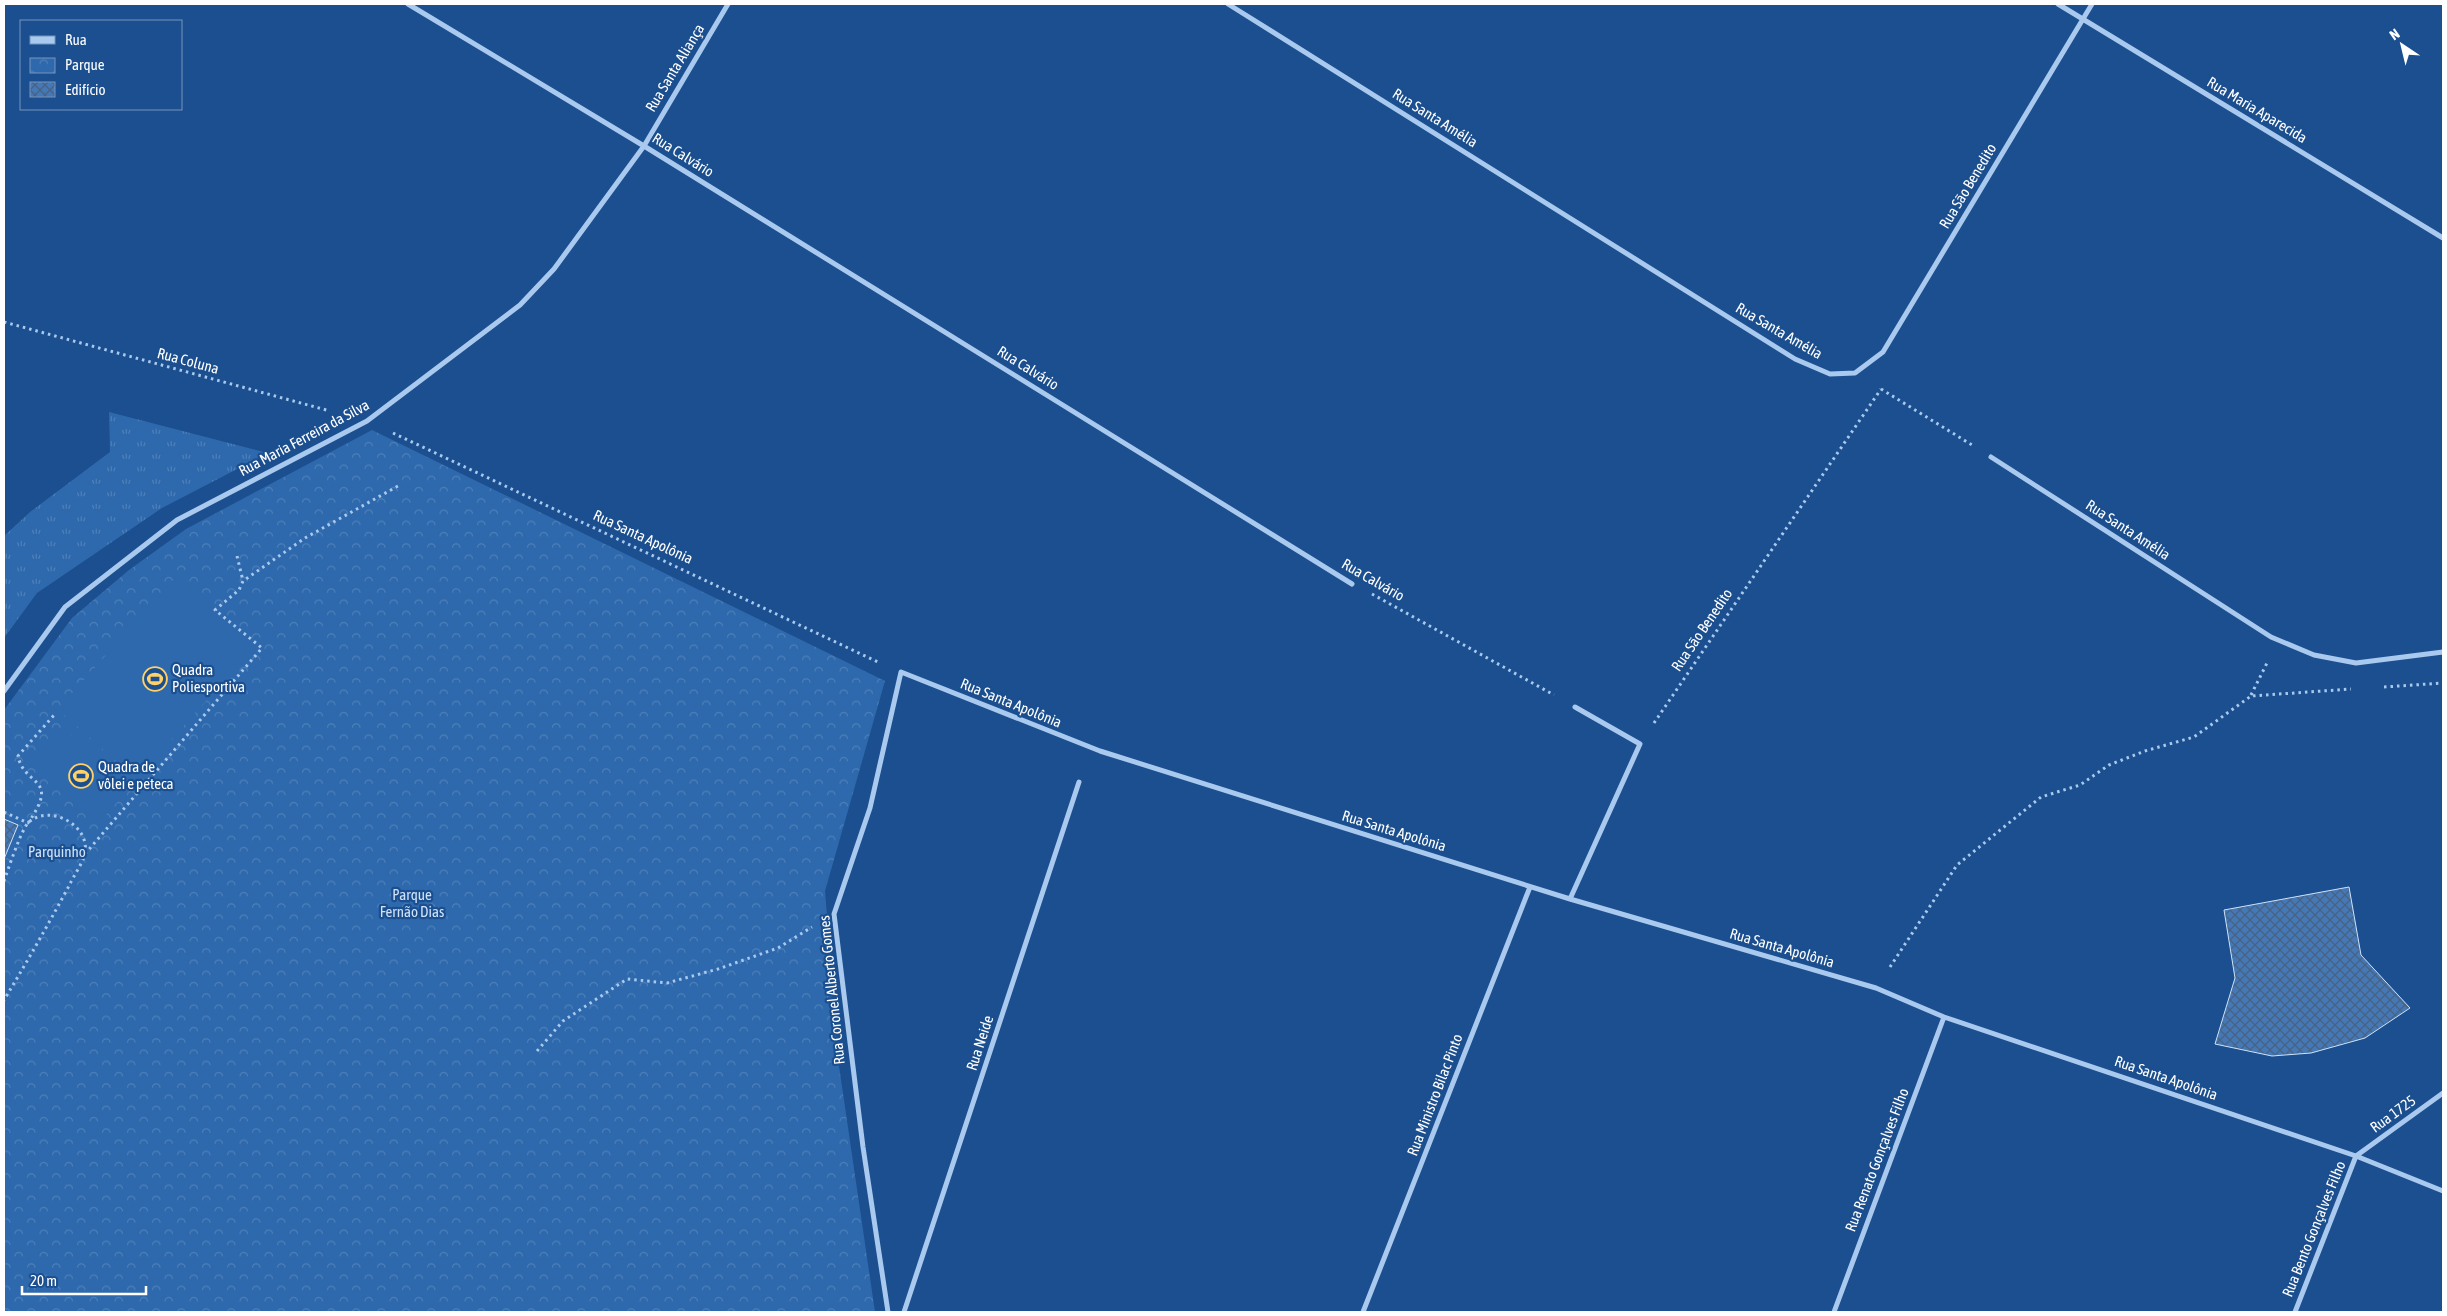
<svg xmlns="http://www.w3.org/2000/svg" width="2447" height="1316" viewBox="0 0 2447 1316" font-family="'Asap Condensed',sans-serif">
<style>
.grass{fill:url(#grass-tufts)}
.park{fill:url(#park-crowns)}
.pitch{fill:#2e69ad}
.building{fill:url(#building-cross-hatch);stroke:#cfe3fa}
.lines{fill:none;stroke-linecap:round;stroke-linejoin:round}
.path{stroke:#a9c9ee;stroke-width:3;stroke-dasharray:2.5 4;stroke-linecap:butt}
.minor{stroke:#a9c9ee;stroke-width:5}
.labels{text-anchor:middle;stroke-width:4.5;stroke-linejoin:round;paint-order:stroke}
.street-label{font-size:15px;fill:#fff;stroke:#1b4f8f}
.poi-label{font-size:15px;fill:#fff;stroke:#1b4f8f;text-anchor:start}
.park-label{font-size:15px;fill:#cfe3fa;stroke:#1b4f8f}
</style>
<defs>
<pattern id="grass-tufts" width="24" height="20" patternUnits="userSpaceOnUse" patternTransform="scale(1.25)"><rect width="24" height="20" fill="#2e69ad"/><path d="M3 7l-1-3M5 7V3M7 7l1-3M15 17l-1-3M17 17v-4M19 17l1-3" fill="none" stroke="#4d80b9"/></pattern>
<pattern id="park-crowns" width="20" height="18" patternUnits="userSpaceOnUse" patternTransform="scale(1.25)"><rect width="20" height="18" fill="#2e69ad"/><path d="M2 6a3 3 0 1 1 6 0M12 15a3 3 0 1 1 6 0" fill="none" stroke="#4d80b9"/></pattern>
<pattern id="building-cross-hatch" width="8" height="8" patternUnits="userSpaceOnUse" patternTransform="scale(1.25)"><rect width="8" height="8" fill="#4478b7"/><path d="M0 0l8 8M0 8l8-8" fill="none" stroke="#486282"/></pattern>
</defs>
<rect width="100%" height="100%" fill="#1b4f8f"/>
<path class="grass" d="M109,412L268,453L162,508L37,593L4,638V536L30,512L110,452Z"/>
<path class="park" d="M372,430L885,681L825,891L839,1066L875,1312H4V710L72,618L129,570L186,529Z"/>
<path class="pitch" d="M174,579L252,649L136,779L58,709Z
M63,728L130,787L98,824L31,765Z"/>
<path class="building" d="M4,819L18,825L4,859Z
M2349,887L2361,955L2410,1008L2365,1038L2311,1053L2272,1056L2215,1044L2235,978L2224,910Z"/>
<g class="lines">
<path class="path" d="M4,322L330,411
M1881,389L1972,445
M393,433L880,663
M237,556L243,581
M1372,594L1554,695
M2384,687L2443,683
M2251,695L2267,663
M1654,723L1881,389
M4,812L28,823C61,776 24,787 18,756L55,714
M85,854L262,648L215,610L239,590L243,581L305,538L398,486
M4,881C8,870 22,827 29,822C50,804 90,825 85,853C83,863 74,875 70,884C49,923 27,962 4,1000
M1890,967L1957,865L2041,797L2080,785L2109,765L2145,751L2194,737L2251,696L2351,689
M537,1051L563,1021L627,979L667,983L718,969L778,948L812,927"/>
<path class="minor" d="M408,4L644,146L1352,584
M1228,4L1795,359L1830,374L1855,373L1883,352L2092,4
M2058,4L2443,238
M1991,457L2271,637L2314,655L2356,663L2443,652
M4,691L65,607L177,520L367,421L520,305L554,269L644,146L728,4
M1570,899L1640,744L1575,707
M888,1312L863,1147L834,914L870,808L901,672L1100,751L1570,899L1876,988L1944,1017L2356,1156L2443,1191
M904,1312L1079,782
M1363,1312L1530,887
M1834,1312L1944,1017
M2295,1312L2356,1156L2443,1093"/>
</g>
<defs>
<g id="stadium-ring" transform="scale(1.25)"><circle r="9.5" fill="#1b4f8f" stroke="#ffd166" stroke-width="1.5"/><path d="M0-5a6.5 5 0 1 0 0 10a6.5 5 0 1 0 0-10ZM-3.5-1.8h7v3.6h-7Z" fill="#ffd166"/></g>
</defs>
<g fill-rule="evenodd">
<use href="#stadium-ring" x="155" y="679"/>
<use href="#stadium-ring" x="81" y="776"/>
</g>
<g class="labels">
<g class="street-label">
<text transform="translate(675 68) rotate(-59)" y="5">Rua Santa Aliança</text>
<text transform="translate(2257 110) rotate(31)" y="5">Rua Maria Aparecida</text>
<text transform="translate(1435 118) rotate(32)" y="5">Rua Santa Amélia</text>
<text transform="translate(683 155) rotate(32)" y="5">Rua Calvário</text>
<text transform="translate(1968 186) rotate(-59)" y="5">Rua São Benedito</text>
<text transform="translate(1779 331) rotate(30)" y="5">Rua Santa Amélia</text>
<text transform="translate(188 361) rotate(15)" y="5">Rua Coluna</text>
<text transform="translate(1028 368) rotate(32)" y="5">Rua Calvário</text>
<text transform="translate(304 438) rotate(-28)" y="5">Rua Maria Ferreira da Silva</text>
<text transform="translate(2128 530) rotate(33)" y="5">Rua Santa Amélia</text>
<text transform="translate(643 537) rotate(25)" y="5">Rua Santa Apolônia</text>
<text transform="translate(1373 580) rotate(30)" y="5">Rua Calvário</text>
<text transform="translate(1702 630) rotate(-56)" y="5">Rua São Benedito</text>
<text transform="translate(1011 703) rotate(22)" y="5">Rua Santa Apolônia</text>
<text transform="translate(1394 831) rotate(17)" y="5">Rua Santa Apolônia</text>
<text transform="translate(1782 948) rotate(16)" y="5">Rua Santa Apolônia</text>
<text transform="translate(832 990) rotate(-96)" y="5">Rua Coronel Alberto Gomes</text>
<text transform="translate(980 1043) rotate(-72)" y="5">Rua Neide</text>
<text transform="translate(2166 1078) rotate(19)" y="5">Rua Santa Apolônia</text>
<text transform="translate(1435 1095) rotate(-69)" y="5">Rua Ministro Bilac Pinto</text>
<text transform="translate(2393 1114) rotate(-36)" y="5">Rua 1725</text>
<text transform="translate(1877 1160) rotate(-69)" y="5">Rua Renato Gonçalves Filho</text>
<text transform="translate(2314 1229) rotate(-68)" y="5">Rua Bento Gonçalves Filho</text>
</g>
<g class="poi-label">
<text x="172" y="675">Quadra<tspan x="172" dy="17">Poliesportiva</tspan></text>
<text x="98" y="772">Quadra de<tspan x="98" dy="17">vôlei e peteca</tspan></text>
</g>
<g class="park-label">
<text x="57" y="857">Parquinho</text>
<text x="412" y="900">Parque<tspan x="412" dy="17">Fernão Dias</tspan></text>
</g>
</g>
<rect width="2447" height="1316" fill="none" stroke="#ffffff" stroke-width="10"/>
<rect x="20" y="20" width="162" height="90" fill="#1b4f8f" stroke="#7695bc"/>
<rect x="30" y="36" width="25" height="8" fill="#a9c9ee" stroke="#7695bc"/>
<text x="65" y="45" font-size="15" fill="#ffffff">Rua</text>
<rect x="30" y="58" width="25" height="15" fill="url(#park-crowns)" stroke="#7695bc"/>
<text x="65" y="70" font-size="15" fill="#ffffff">Parque</text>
<rect x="30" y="82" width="25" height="15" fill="url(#building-cross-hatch)" stroke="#7695bc"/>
<text x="65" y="95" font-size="15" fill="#ffffff">Edifício</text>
<g transform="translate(2402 45) rotate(325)" stroke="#1b4f8f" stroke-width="4" paint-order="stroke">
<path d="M0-4L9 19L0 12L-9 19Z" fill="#ffffff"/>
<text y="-8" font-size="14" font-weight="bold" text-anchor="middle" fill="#ffffff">N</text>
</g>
<path d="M22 1286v8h124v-8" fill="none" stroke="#ffffff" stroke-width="2.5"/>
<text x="30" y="1286" font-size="15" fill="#ffffff" stroke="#1b4f8f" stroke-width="4" paint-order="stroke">20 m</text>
</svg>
